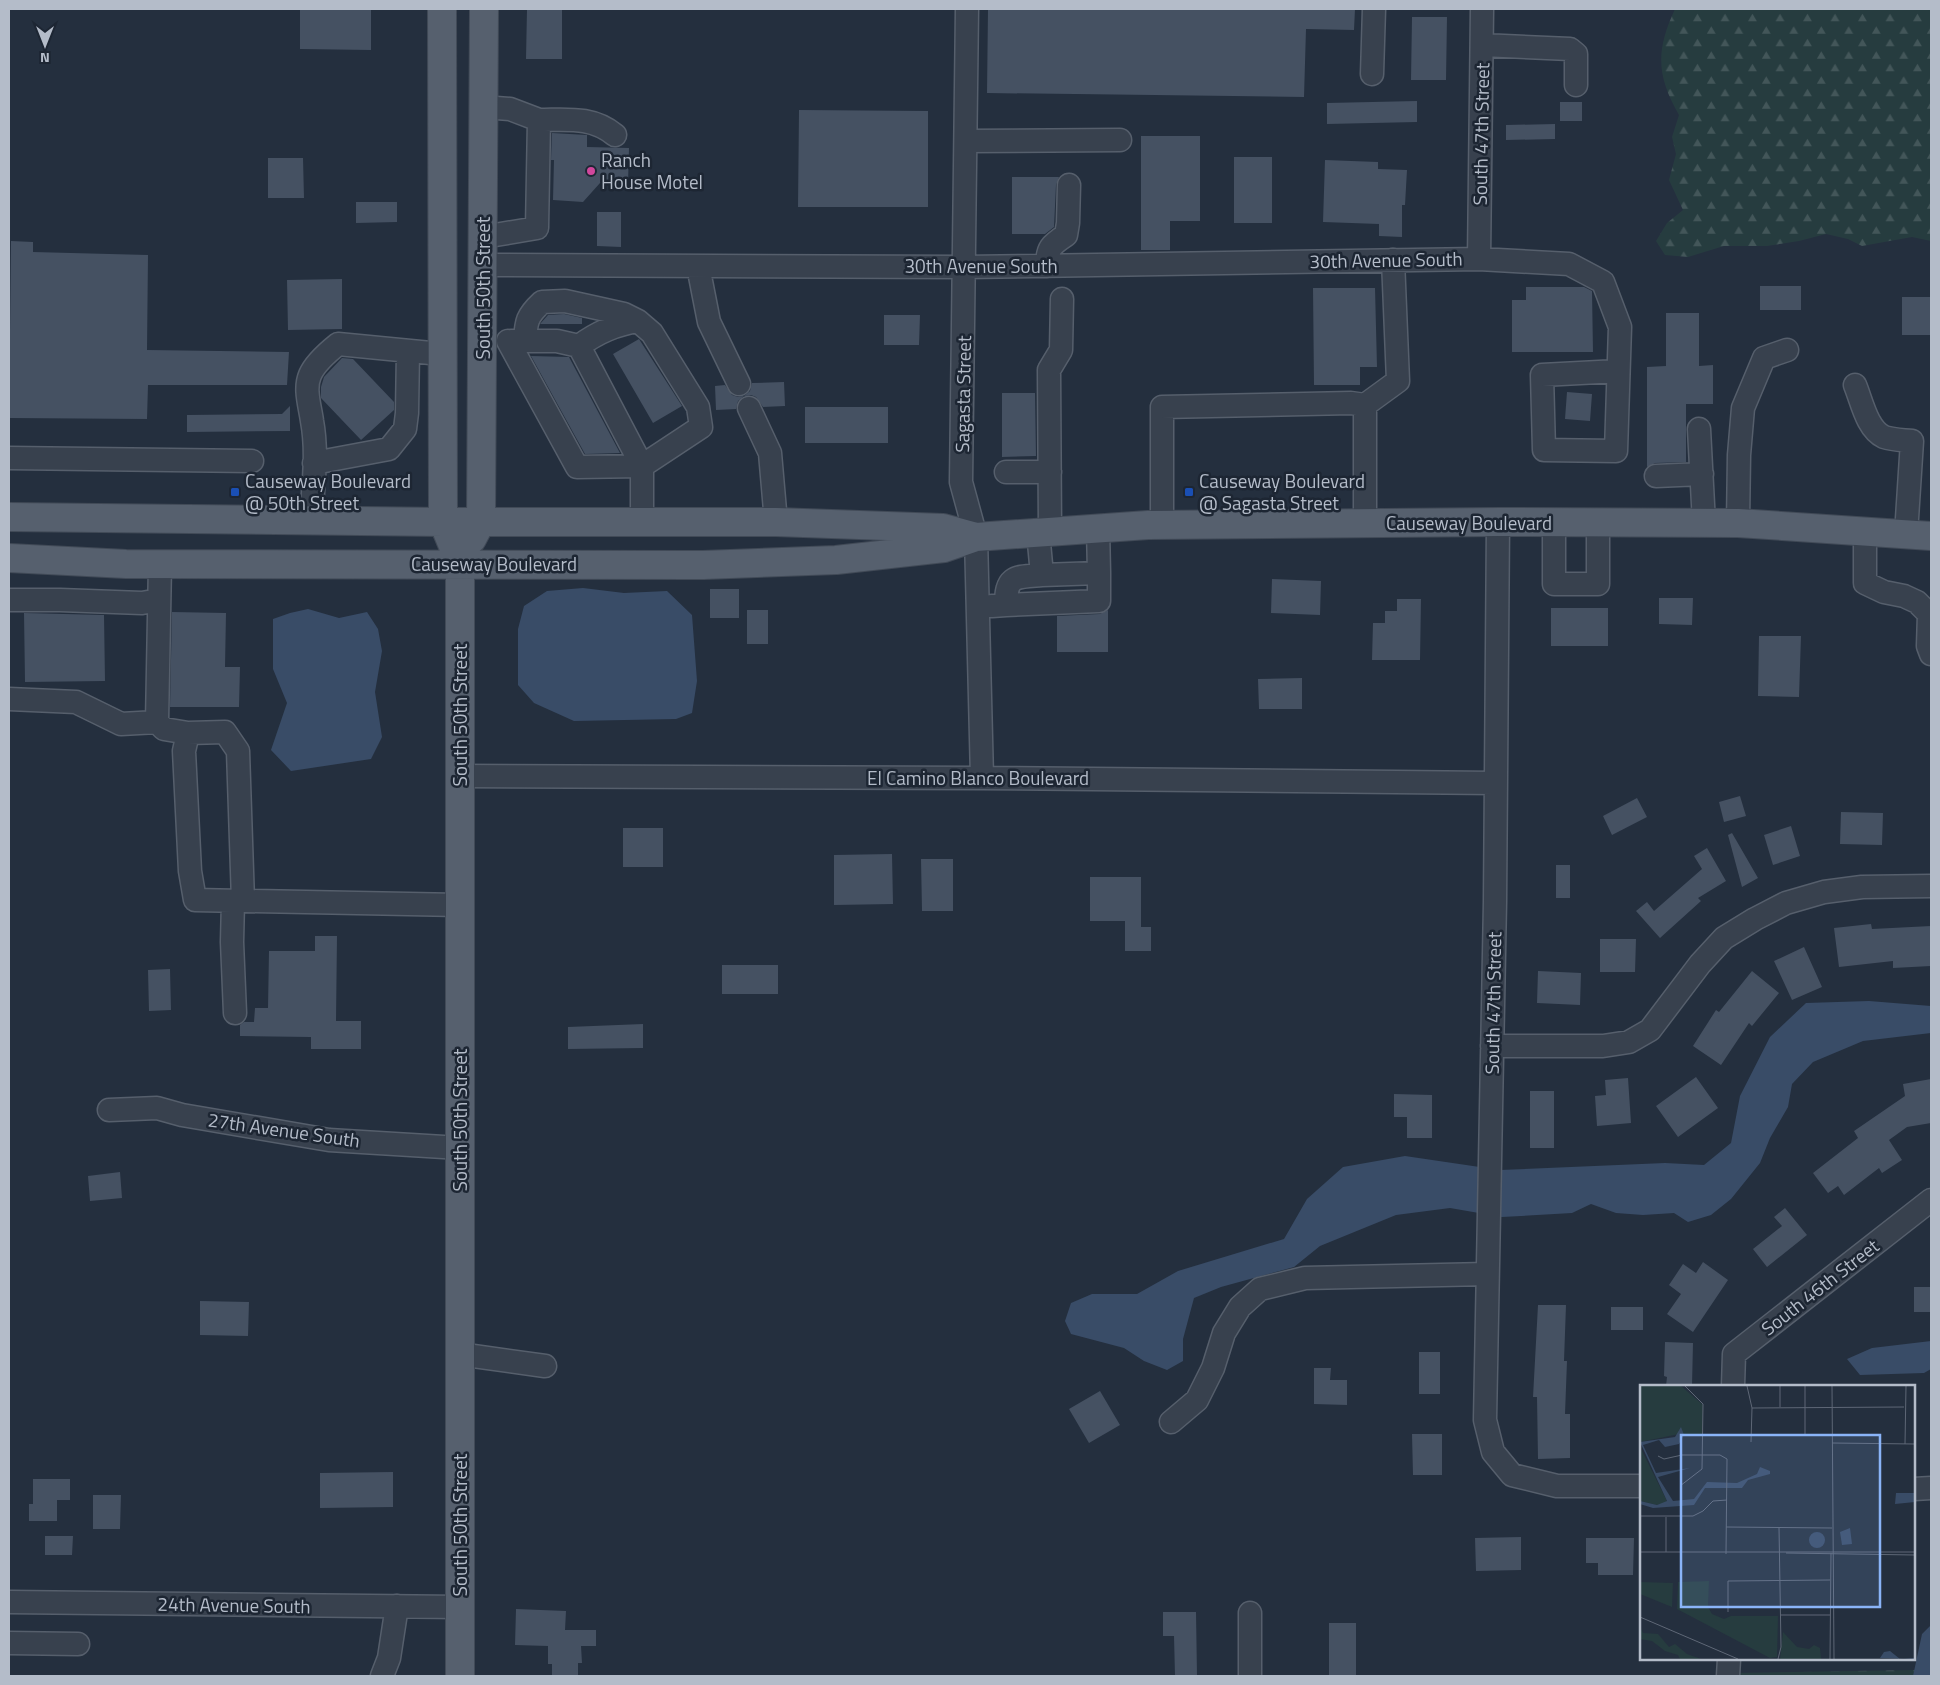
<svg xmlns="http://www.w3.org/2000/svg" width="1940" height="1685" viewBox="0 0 1940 1685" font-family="'Titillium Web',sans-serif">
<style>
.forest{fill:url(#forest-firs)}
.water{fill:#394c67}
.building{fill:#455162}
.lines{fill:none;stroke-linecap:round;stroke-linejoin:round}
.minor-casing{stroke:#565f6c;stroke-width:25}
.major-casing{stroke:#414a57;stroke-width:30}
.minor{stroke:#38414e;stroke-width:22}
.major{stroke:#56606e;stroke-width:28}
.hotel-dot{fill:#d1479c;stroke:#1d2633;stroke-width:2}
.transit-dot{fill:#1a4fb4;stroke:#1d2633;stroke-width:2}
.labels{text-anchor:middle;stroke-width:5;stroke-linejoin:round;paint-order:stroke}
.street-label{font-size:19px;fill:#b4bcc9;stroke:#1d2633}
.poi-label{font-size:19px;fill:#b4bcc9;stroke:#1d2633;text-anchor:start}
.inset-road{fill:none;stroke:#5e6776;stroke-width:1}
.view{fill:#8ab4f8;fill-opacity:0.15;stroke:#8ab4f8;stroke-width:2.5}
.inset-edge{fill:none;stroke:#b4bcc9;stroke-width:2.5}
</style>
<defs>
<pattern id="forest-firs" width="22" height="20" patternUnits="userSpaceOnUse" patternTransform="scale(1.25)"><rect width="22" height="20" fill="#263c3f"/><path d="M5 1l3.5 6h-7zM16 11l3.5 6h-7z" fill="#435659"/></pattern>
</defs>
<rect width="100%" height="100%" fill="#242f3e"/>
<path class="forest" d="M1675,9H1931V241L1912,237L1862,246L1848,239L1826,234L1799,241L1767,246H1724L1688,257L1665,255L1656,241L1667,223L1683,210L1669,180L1676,154L1672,137L1679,115C1656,75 1656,50 1675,9Z
M1915,1670L1914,1676H1731V1673Z"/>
<path class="water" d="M583,588L624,593L667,591L692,615L697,681L692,713L676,719L574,721L534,703L518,685V629L524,606L547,591Z
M308,609L339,618L367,612L378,629L382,651L375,692L382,737L371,759L291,771L271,750L287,703L273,669V619L290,613Z
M1869,1001L1931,1006V1033L1863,1041L1813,1062L1792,1084L1788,1107L1770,1138L1760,1163L1731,1199L1711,1215L1688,1222L1674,1213L1643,1215L1616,1213L1591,1204L1572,1213L1502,1217L1450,1208L1396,1215L1320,1246L1294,1267L1221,1287L1194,1298L1183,1339V1361L1167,1370L1144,1361L1124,1348L1071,1334L1065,1321L1071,1303L1092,1294H1137L1178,1271L1284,1239L1307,1199L1343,1167L1405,1156L1500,1170L1665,1163L1704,1165L1731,1143L1740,1096L1770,1037L1806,1003Z
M1931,1341V1369L1924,1373L1860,1375L1847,1359L1872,1348Z
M1931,1625V1676H1913L1922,1634Z"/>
<path class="building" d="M300,9H371V50L300,49Z
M527,9H562V59H526Z
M988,9H1355L1354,30L1306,29L1304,97L987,93Z
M1412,17H1447L1446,80H1411Z
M1417,101V122L1327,124V103Z
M1560,102H1582V121H1560Z
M799,110L928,111V207H798Z
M1555,124V139L1506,140V125Z
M552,133L587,135V147L629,148L628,184L600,183L583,202L553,200L554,160H551Z
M1141,136H1200V221H1170V250H1141Z
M1234,157H1272V223H1234Z
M268,158H303L304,198H268Z
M1325,160L1378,162V169L1407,170L1405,205H1402V237L1379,236V224L1323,222Z
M1012,177H1059L1056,185L1054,227L1045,234H1012Z
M356,202H397V222L356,223Z
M597,212H621V247L597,246Z
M11,241L33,242V252L148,255L147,350L289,352L287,385H148L147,419L9,418Z
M342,279V329L288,330L287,280Z
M1760,286H1801V310H1760Z
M1526,287H1584L1592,291L1593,352H1512V300H1526Z
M1313,288H1375L1377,367H1360V385H1314Z
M1902,297H1931V335H1902Z
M1666,313H1699V366L1713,365V404H1686V462L1655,463L1647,467V367L1666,366Z
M564,314L582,318V324H540L548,315Z
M884,315H920L919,345H884Z
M639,339L682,406L653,423L613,354Z
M531,356L569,357L620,453L585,454Z
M342,358L353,359L394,402V410L361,440L321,398V387L324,377Z
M784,382L785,406L763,407L756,397L751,395L744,396L750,391L752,383Z
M725,385L732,395L738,397L744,396L738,401L736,409L716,410L715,386Z
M1567,392L1592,394L1590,421L1565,419Z
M1002,393H1035L1036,456L1002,457Z
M290,406V431L187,432V415L282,414Z
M805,407H888V443H805Z
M1272,579L1321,581L1320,615L1271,613Z
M710,589H739V618H710Z
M1659,598H1693L1692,625L1659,624Z
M1397,599H1421L1420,660H1372L1373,623H1385V611H1397Z
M1551,608H1608V646H1551Z
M747,610H768V644H747Z
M1108,610V652H1057V616L1100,614Z
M172,612L226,613L225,667H240L239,707H170Z
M24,613L104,615L105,681L25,682Z
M1759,636H1801L1799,697L1758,696Z
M1302,678V709H1259L1258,679Z
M1740,796L1746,816L1724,822L1719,802Z
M1637,798L1647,817L1612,835L1603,816Z
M1841,812L1883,813L1882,845L1840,844Z
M1791,826L1800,856L1773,865L1764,835Z
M623,828H663V867H623Z
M1732,833L1758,878L1742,887L1728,835Z
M1707,848L1726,881L1698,898L1701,901L1660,938L1636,911L1647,902L1654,911L1702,869L1694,856Z
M892,854L893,904L834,905V855Z
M921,859H953V911H922Z
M1556,865H1570V898H1556Z
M1090,877H1141V927H1151V951H1125V921H1090Z
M1871,924L1872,929L1931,926V966L1893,968V961L1839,967L1834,928Z
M315,936H337L336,1021H361V1049H311V1037L240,1036V1025L244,1022H254L255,1008H268L269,951H315Z
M1600,939H1636L1635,972H1600Z
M1804,947L1822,987L1792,1000L1774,961Z
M722,965H778V994H722Z
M170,969L171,1010L149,1011L148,970Z
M1538,971L1581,973L1580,1005L1537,1003Z
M1752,971L1779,993L1752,1026L1749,1023L1721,1065L1693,1046L1716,1010L1719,1012Z
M643,1024V1048L568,1049V1027Z
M1696,1077L1718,1108L1678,1137L1656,1106Z
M1628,1078L1631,1123L1597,1126L1595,1096L1606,1095L1605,1080Z
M1931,1079V1123L1907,1127L1889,1140L1902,1160L1882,1173L1879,1168L1844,1195L1838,1186L1828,1193L1813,1173L1858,1138L1854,1131L1905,1096L1903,1084Z
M1530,1091H1554V1148H1530Z
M1394,1094L1432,1095V1138H1407V1117H1394Z
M120,1172L122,1198L90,1201L88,1176Z
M1785,1208L1807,1235L1767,1267L1753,1249L1782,1226L1774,1217Z
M1703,1262L1728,1280L1693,1332L1667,1314L1681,1294L1669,1285L1683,1264L1696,1273Z
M1914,1287H1931V1312H1914Z
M200,1301L249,1302L248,1336L200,1335Z
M1538,1305H1566L1564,1361H1567L1565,1414H1570V1458L1538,1459L1537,1397H1533Z
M1611,1307H1643V1330H1611Z
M1665,1342L1693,1343L1692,1386H1666L1667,1377L1664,1376Z
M1419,1352H1440V1394H1419Z
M1314,1368H1331L1330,1380H1347V1405L1314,1404Z
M1100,1391L1120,1425L1089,1443L1069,1409Z
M1412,1434H1442V1475H1413Z
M393,1472V1507L320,1508V1473Z
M33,1479H70V1500H57V1521H29V1504H33Z
M93,1495H121L120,1529H93Z
M45,1536H73L72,1555H45Z
M1521,1537V1570L1476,1571L1475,1538Z
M1586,1538H1634L1633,1575H1598V1563H1586Z
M516,1609L566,1611L565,1630H596V1646H581L582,1663H578V1676H552V1664H548V1646L515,1645Z
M1163,1612H1196L1197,1676H1175L1174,1636H1163Z
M1329,1623H1356V1676H1329Z"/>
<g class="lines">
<g class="minor-casing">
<path id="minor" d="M967,9L961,482L976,537L982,778
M1482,45L1570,49L1576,54V85
M1372,74L1374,9
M539,120C567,120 592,116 615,135
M966,141L1120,140
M483,237L537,228L539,120L510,109L483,107
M1479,259L1482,9
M483,265L965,267L1479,259L1569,264L1603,282L1620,327L1616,451L1544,450L1542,375L1618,371
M698,266L709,322L739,384
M1047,266C1047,248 1051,245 1066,235L1068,223L1069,185
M508,341L577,467L642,466L701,427L698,407L652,333L638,321L624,314L565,301L542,302C527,316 526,321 525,341
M511,341H557L579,346L642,466V522
M579,346C598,332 615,325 638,321
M1855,385C1862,402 1867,429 1884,437C1893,440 1903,440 1912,441L1906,534
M749,408L770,453L776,522
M1699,429L1704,523
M9,458L252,461
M314,463L389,449L405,429L407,413L408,351
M1006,472H1050
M1656,476L1702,474
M311,520C313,487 318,453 312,421C310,406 304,389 310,375C315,363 328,352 338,344L441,354
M1498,522L1495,902L1485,1420L1493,1452L1512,1475L1557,1486H1641
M1554,522V584H1598V523
M1365,523V405L1398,381L1393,260
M1738,523L1739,455L1743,408L1764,358L1787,350
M1162,525V407L1351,403L1365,405
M1038,532L1042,575L1099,573L1098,528
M1050,532L1049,370L1061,350L1062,299
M1865,532V583L1884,592L1904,596L1917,602L1929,614L1928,646L1931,654
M160,564L157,722L164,729L188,733
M9,600H60L142,603L159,600
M1006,605L1099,601V573
M992,606L1006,605C1006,575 1015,577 1042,575
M9,699L76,702L121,724L157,722
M460,776L982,778L1495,783
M233,901L232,942L235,1013
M243,901L238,751L225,732L188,733L184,751L190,871L195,900L460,905
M1492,1046H1603L1629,1042L1650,1030L1700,964L1724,938L1755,919L1786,903L1824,892L1862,887L1931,886
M109,1110L157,1108L182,1115L329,1140L460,1148
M459,1354L545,1366
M1733,1386L1734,1354L1931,1200
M1171,1422L1197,1400L1213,1368L1224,1333L1240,1307L1260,1289L1305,1278L1487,1274
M1914,1489L1931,1488
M9,1602L460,1607
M9,1643L78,1644
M382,1676L389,1658L397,1606
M1250,1676V1613
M1728,1676L1729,1659"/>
</g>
<g class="major-casing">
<path id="major" d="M442,9L443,522L460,563V1676
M9,517L443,522H776L943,528L976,537
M472,539L481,522L484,9
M9,558L126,564L703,565L836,560L944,548L976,537L1148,525L1498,522L1738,523L1931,536"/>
</g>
<use href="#minor" class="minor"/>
<use href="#major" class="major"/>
</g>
<circle class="hotel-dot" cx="591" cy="171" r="5"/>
<g class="transit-dot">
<rect x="230" y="487" width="10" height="10" rx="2.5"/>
<rect x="1184" y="487" width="10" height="10" rx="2.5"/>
</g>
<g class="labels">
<g class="street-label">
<text transform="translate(1481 134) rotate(-89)" y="7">South 47th Street</text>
<text transform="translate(1386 260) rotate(-1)" y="7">30th Avenue South</text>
<text x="981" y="273">30th Avenue South</text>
<text transform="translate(483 288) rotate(-90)" y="7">South 50th Street</text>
<text transform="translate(963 394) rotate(-89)" y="7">Sagasta Street</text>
<text x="1469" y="530">Causeway Boulevard</text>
<text x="494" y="571">Causeway Boulevard</text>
<text transform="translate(460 715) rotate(-90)" y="7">South 50th Street</text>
<text x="978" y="785">El Camino Blanco Boulevard</text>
<text transform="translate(1493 1003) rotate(-89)" y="7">South 47th Street</text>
<text transform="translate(460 1120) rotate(-90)" y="7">South 50th Street</text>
<text transform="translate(284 1130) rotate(8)" y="7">27th Avenue South</text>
<text transform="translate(1820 1287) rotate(-38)" y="7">South 46th Street</text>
<text transform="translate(460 1525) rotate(-90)" y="7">South 50th Street</text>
<text transform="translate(234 1605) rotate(1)" y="7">24th Avenue South</text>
</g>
<g class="poi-label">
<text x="601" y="167">Ranch<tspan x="601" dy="22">House Motel</tspan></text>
<text x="245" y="488">Causeway Boulevard<tspan x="245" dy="22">@ 50th Street</tspan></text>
<text x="1199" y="488">Causeway Boulevard<tspan x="1199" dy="22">@ Sagasta Street</tspan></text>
</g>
</g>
<g transform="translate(1640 1385)">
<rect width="275" height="275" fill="#242f3e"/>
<path d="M0,62L26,114L27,118L17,120L0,116Z" fill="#263c3f"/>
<path d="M0,1H41L63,20L62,51L39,49L0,57ZM69,196L68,222L72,229L84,234L91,231H138L137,272L130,273L37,224L38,197ZM0,197L33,198L32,222L0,209ZM143,247L157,262L169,264L174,260L180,263L181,274H140Z" fill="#263c3f"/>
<path d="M0,241L3,248L18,249L29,262L35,259L47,269L61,274H40L38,270L25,266L12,256L0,254Z" fill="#263c3f"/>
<path d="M41,42L44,50L39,59L25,62L19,55L3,60L16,88L50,83L18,92L33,116L54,114L67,97L97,98L117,89L120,82L130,86V89L108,95L102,103H65L54,120L13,123L0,119V116L17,120L27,116L0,57L35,52ZM256,108H275V117L255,119ZM210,143L212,159L202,160L200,147ZM169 155a8 8 0 1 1 16 0a8 8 0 1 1-16 0ZM250,266L260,274L275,273V274L240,273L244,267Z" fill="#394c67"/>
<path class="inset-road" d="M107,1L112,23L111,57M140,1V22M165,1V49M192,1L194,274M112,23L264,22M192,58L275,59M265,59L266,1M18,71L24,74L42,70H80L87,74L86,169M40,101L62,84L63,19L45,1M0,131H53L63,126L73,116L87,115M26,132V167M86,142L192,143M0,167H275M146,168L275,170M88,227V196L190,195M140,230H190M0,232L98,274M138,274L141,262L139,143M190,274L191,168"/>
<path class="view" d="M41,50H240V222H41Z"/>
<rect width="275" height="275" class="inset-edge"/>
</g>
<rect width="1940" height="1685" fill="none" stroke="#b4bcc9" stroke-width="20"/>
<g transform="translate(45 45) rotate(180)" stroke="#1d2633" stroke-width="4" paint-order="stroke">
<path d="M0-4L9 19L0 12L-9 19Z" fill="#b4bcc9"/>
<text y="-8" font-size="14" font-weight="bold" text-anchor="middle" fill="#b4bcc9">N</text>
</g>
</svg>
